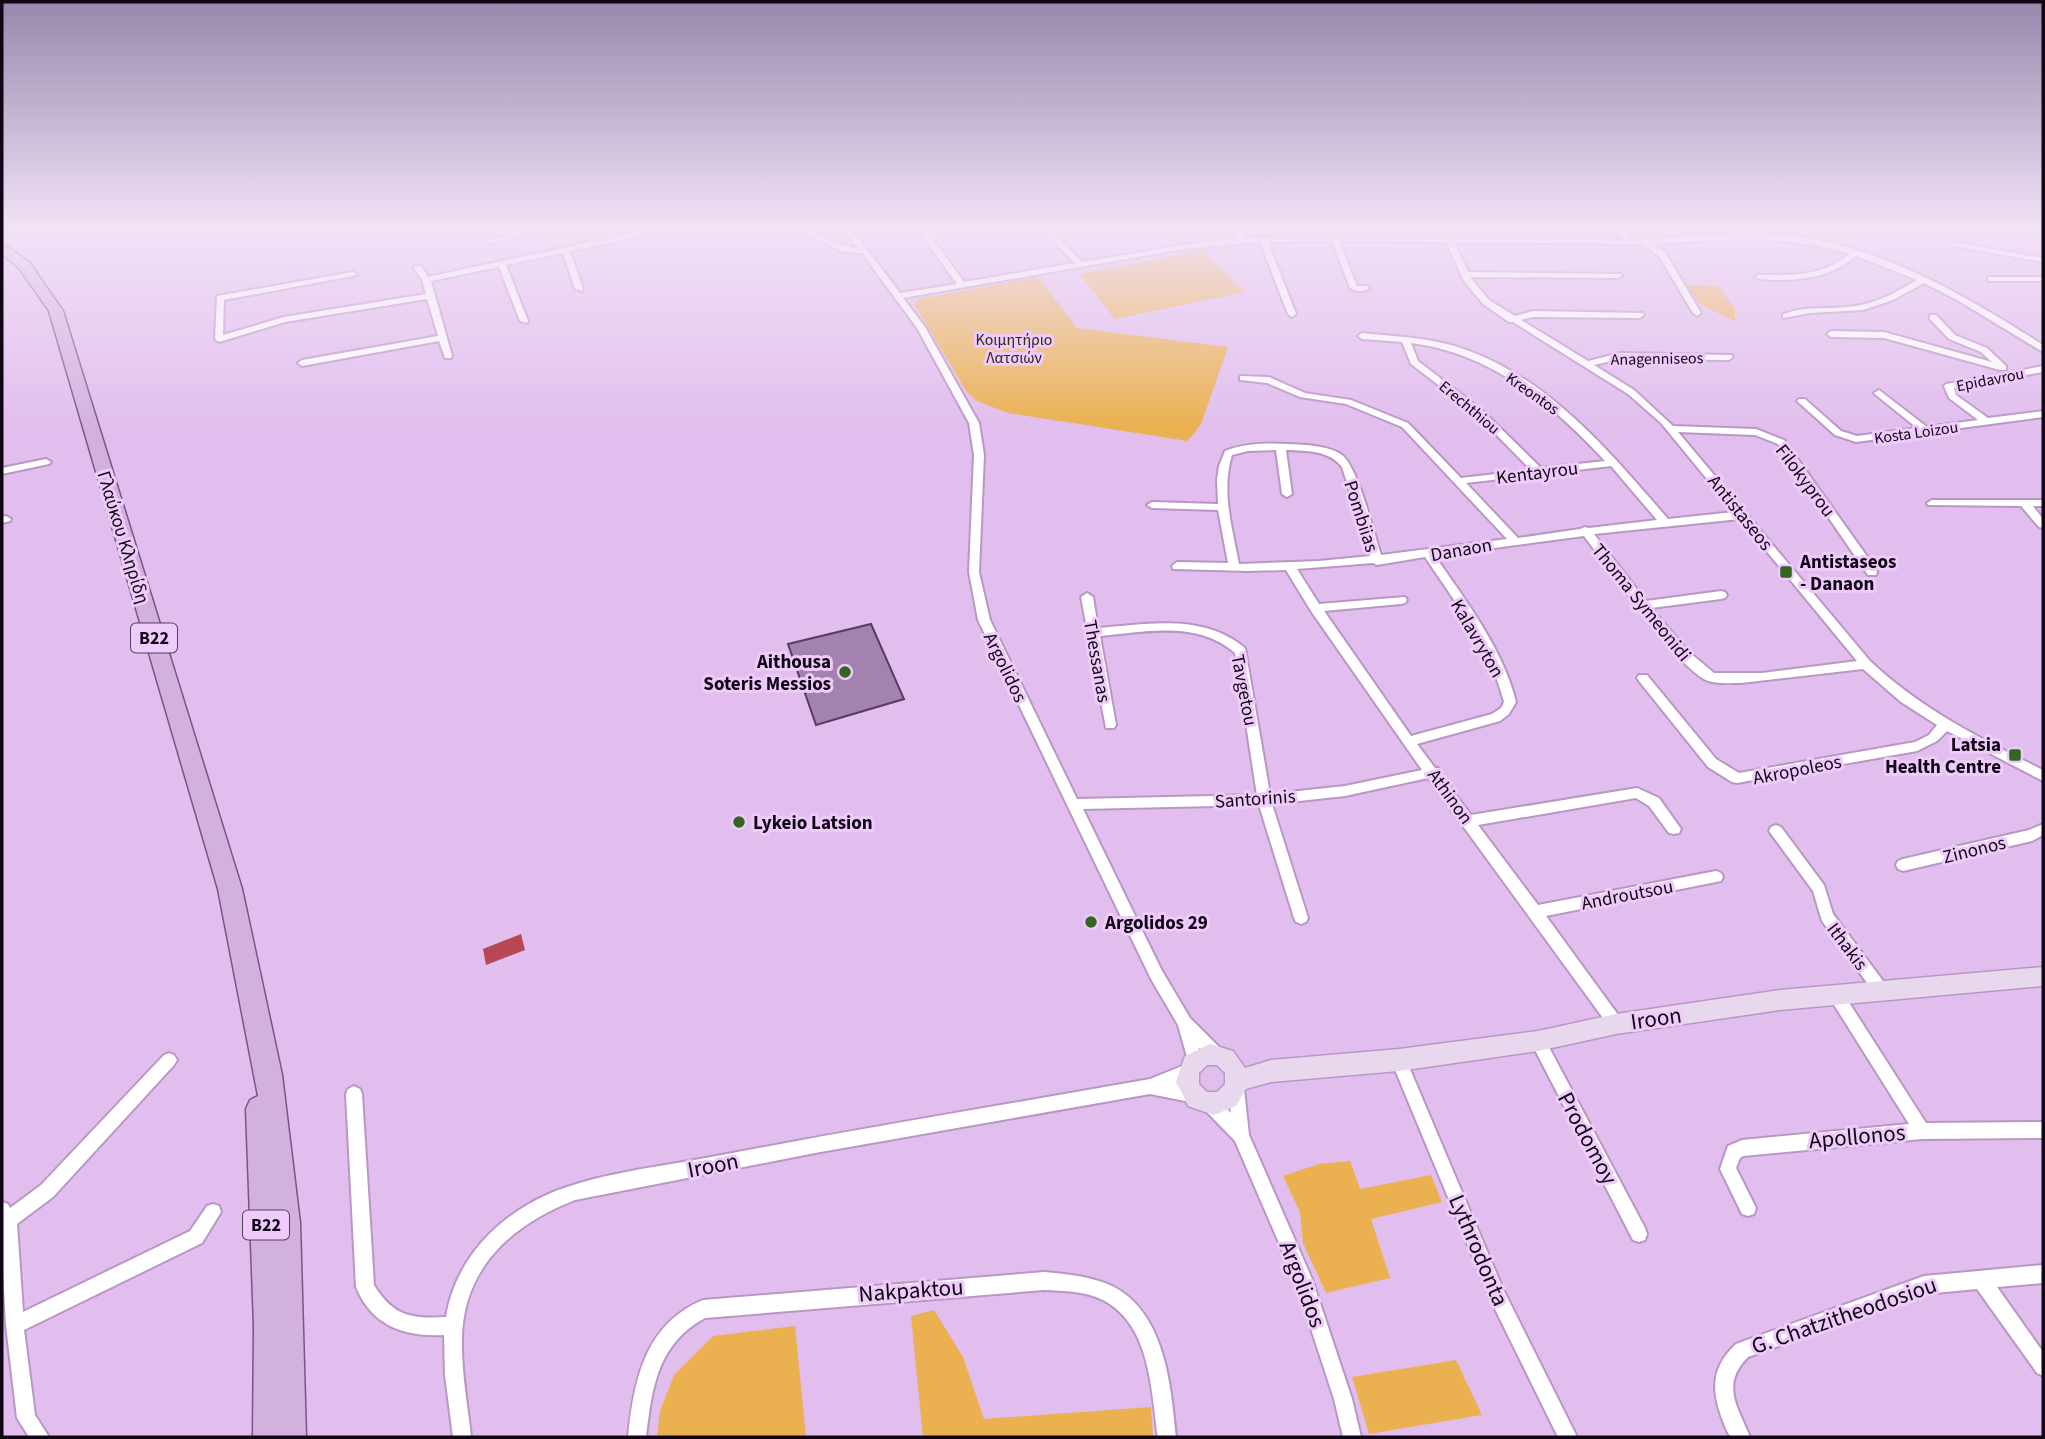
<svg xmlns="http://www.w3.org/2000/svg" width="2045" height="1439" viewBox="0 0 2045 1439" font-family="'Source Sans 3',sans-serif">
<style>
.green{fill:#ebb04f}
.water{fill:#b84753}
.building{fill:#a282ae;stroke:#583b63;stroke-width:2}
.lines{fill:none;stroke-linecap:round;stroke-linejoin:round}
.street-casing{stroke:#b997c4;stroke-width:4}
.secondary-casing{stroke:#b997c4;stroke-width:3}
.primary-casing{stroke:#7b5389;stroke-width:3}
.street{fill:#fff;fill-rule:evenodd}
.secondary{fill:#e8d8ee;fill-rule:evenodd}
.primary{fill:#d2b1dd;fill-rule:evenodd}
.poi-dot{fill:#366321;stroke:#eecbfa;stroke-width:2.5}
.labels{text-anchor:middle;stroke-width:6;stroke-linejoin:round;paint-order:stroke}
.far-park-label{font-size:16px;fill:#342816;stroke:#eecbfa}
.far-street-label{font-size:16px;fill:#110615;stroke:#eecbfa}
.shield{fill:#eecbfa;stroke:#53415a;stroke-width:2}
.shield-label{font-size:18px;font-weight:bold;fill:#110615}
.street-label{font-size:19px;fill:#110615;stroke:#eecbfa}
.poi-label{font-size:19px;font-weight:bold;fill:#110615;stroke:#eecbfa;text-anchor:start}
.near-street-label{font-size:23px;fill:#110615;stroke:#eecbfa}
</style>
<rect width="100%" height="100%" fill="#e1beed"/>
<path class="green" d="M1203,250L1244,292L1115,319L1079,274Z
M1038,277L1077,328L1228,347L1201,424L1188,441L1008,413L977,401L966,391L914,304L918,299Z
M1686,285L1719,286L1735,310V321L1701,305Z
M1350,1161L1360,1189L1431,1175L1442,1202L1371,1219L1390,1278L1326,1293L1303,1243L1300,1212L1283,1176L1319,1164Z
M934,1310L963,1357L984,1419L1151,1407L1153,1437H923L911,1316Z
M795,1326L806,1437H657L660,1411L674,1375L713,1336Z
M1456,1360L1482,1415L1369,1434L1352,1377Z"/>
<path class="water" d="M521,934L525,950L486,965L483,949Z"/>
<path class="building" d="M871,624L904,699L816,725L788,644Z"/>
<g class="lines">
<g class="street-casing">
<path id="street" d="M646,227H659L632,238L570,251L583,289L582,291L575,289L563,253L506,265L528,321L527,323L520,321L499,267L431,281L452,356L451,358H445L439,341L302,366L298,363L302,360L438,336L427,299L285,322L219,342L215,339L217,296L353,272L357,274L353,276L224,300L223,335L284,317L426,294L422,280L414,268L415,266H421L428,277L627,234Z
M792,227C816,227 834,247 858,248L842,227H850L900,293L957,284L916,227H924L964,282L1075,263L1047,235C1055,225 1068,227 1080,227L1055,235L1083,262L1183,245L1238,238L1232,227H1240L1246,238L1624,240L1614,227H1622L1632,240C1683,238 1735,230 1787,235C1881,246 1965,295 2043,345V352L1957,300L1924,283L1893,300L1863,310L1810,313L1783,318V314C1807,305 1831,310 1855,306C1878,303 1898,291 1917,280L1856,256C1833,276 1806,280 1777,280C1769,280 1761,280 1755,277L1759,275C1791,275 1823,277 1849,254C1783,233 1719,240 1652,244L1665,252L1701,313L1697,316L1693,313L1659,256L1642,244L1454,242L1468,272L1621,274L1622,276L1618,278L1470,277L1489,300L1515,316L1533,311L1643,313L1644,315L1640,318L1533,317L1521,320L1588,361L1620,353L1732,355L1733,357L1729,360L1620,359L1594,365L1634,390L1673,426L1756,429L1784,440L1876,569L1877,572L1876,575H1868L1778,444L1755,435L1678,432L1870,661C1921,709 1981,739 2043,770V781L1947,731L1937,741L1917,751L1737,783L1732,782L1708,767L1639,681L1637,678L1639,675H1647L1716,759L1739,773L1915,742L1929,735L1937,725L1901,702L1863,669L1741,683C1730,683 1718,684 1708,681C1678,669 1607,566 1584,536L1435,556C1466,601 1503,649 1516,702L1509,714L1500,721L1417,744L1435,768H1438L1439,773L1471,815L1637,788L1659,798L1681,829L1679,833L1674,834L1669,833L1649,806L1636,798L1478,825L1538,905L1716,871L1721,873L1723,877L1721,881L1546,916L1621,1019L1624,1024L1621,1029L1616,1031L1611,1029L1428,778L1345,796L1272,804L1308,918L1306,922L1301,924L1296,922L1294,918L1259,805L1083,809L1161,969L1190,1018L1222,1050L1225,1055L1222,1060L1217,1062L1212,1060L1198,1047L1202,1059L1199,1064L1194,1066L1189,1064L1178,1025L1151,979L978,620L969,572L974,455L969,423L917,328L862,253L843,252ZM1332,241L1350,288C1354,292 1366,292 1370,288L1366,286H1357L1339,241L1446,242L1464,281L1483,304L1509,322H1513L1628,394L1661,423L1734,512L1668,519C1607,449 1542,369 1447,344C1420,337 1390,336 1362,333L1358,336L1362,339L1402,342L1411,364L1476,414L1531,470L1461,478L1408,423L1351,400L1305,393L1269,377L1240,376V380L1267,383L1300,397L1346,404L1402,427L1507,539L1381,555C1374,534 1358,467 1342,455C1328,445 1305,445 1289,444C1267,443 1245,443 1225,451L1219,466L1217,480L1218,504L1152,502L1147,505L1152,508L1218,510L1228,563L1177,562L1172,566L1173,569L1248,571L1286,570L1311,611L1422,770L1345,786L1270,794L1245,648C1203,613 1149,624 1098,628L1093,597L1087,593L1081,597L1106,728H1114L1116,725L1100,636C1146,632 1197,620 1235,653L1257,795L1077,799L990,620L979,572L984,455L979,423L925,327L903,298L1183,249L1260,242L1288,314L1292,317L1296,314L1268,242ZM1411,343C1491,353 1552,404 1605,461L1541,468L1482,410L1418,361ZM1276,450L1282,494L1287,497L1292,494L1286,450C1306,451 1329,450 1342,467L1370,556L1319,561L1239,564C1232,527 1221,491 1232,455L1248,451ZM1611,466L1657,520L1589,528L1585,527L1580,529L1518,538L1466,483ZM1740,519L1857,661L1762,673H1714L1689,652L1651,608L1721,599L1725,598L1727,595L1725,592L1721,591L1646,601L1594,534ZM1425,557C1455,602 1491,649 1504,702L1501,708L1492,714L1411,736L1324,611L1401,604L1405,603L1407,600L1405,597L1319,604L1297,569L1373,563L1377,565Z
M522,231L526,233L525,235L487,244L483,242Z
M1951,242L2043,258V262L1954,246L1950,244Z
M1988,277H2043V281H1988Z
M1930,315H1936L1955,335L1987,348L2006,366V370H2000L1884,338L1831,337L1827,334L1831,331L1884,332L1992,362L1981,352L1949,339L1930,319Z
M2043,366V372L1954,388L1956,395L1988,418L2043,411V417L1856,442L1835,435L1797,401L1799,399H1805L1841,431L1857,436L1917,428L1876,395L1874,393L1879,390L1927,427L1978,420L1949,398L1944,386L1946,384Z
M46,459L51,462L49,464L2,474V468Z
M1932,500H2043V506H2033L2043,519V528L2039,527L2021,506L1928,505L1927,503Z
M6,516L11,519L10,521L2,523V517Z
M2043,824V835L2032,841L1903,871L1898,869L1896,865L1898,861L1903,859L2029,830Z
M1776,825L1781,827L1824,885L1833,914L1886,985L1888,990L1886,995L1881,997L1876,995L1822,921L1813,891L1769,831L1771,827Z
M1836,988L1841,990L1926,1123L2043,1122V1138L1922,1139L1743,1156L1740,1158L1736,1168L1756,1208L1754,1214L1748,1216L1742,1214L1720,1169L1728,1146L1742,1140L1909,1124L1831,1000L1829,995L1831,990Z
M1538,1034L1543,1036L1645,1228L1647,1234L1645,1240L1639,1242L1633,1240L1533,1046L1530,1041L1533,1036Z
M169,1053L174,1055L177,1060L174,1065L53,1197L17,1224L23,1312L190,1231L207,1206L213,1204L219,1206L221,1212L202,1243L24,1330L35,1415L49,1437H29L17,1418L6,1325L2,1255V1202L8,1204L10,1208L41,1185L164,1055Z
M1399,1053L1404,1055L1503,1289L1577,1437H1558L1491,1301L1391,1060L1394,1055Z
M1187,1064L1192,1067L1195,1072L1192,1077L1176,1084L1201,1090L1203,1095L1201,1100L1195,1103L1150,1094L815,1153L575,1200C509,1226 460,1271 462,1346C462,1377 468,1407 471,1437H453L445,1375L444,1335C404,1337 372,1326 356,1287L346,1094L348,1089L354,1086L360,1089L362,1094L374,1285C393,1316 411,1319 446,1317C454,1268 485,1230 527,1205C577,1175 654,1168 711,1157C857,1129 1004,1105 1150,1079Z
M1236,1081L1242,1084L1244,1089L1249,1135L1312,1279L1352,1399L1361,1437H1343L1334,1399L1295,1280L1235,1141L1204,1109L1202,1103L1204,1097L1210,1095L1216,1097L1231,1113L1228,1089L1230,1084Z
M2043,1265V1283L1997,1287L2043,1352V1376L2037,1373L1977,1289L1924,1294L1748,1357C1720,1385 1738,1407 1750,1437H1731L1728,1433C1713,1399 1706,1372 1736,1344L1924,1276Z
M1044,1272C1067,1274 1090,1276 1112,1286C1165,1312 1171,1386 1176,1437H1158C1151,1391 1151,1325 1103,1300C1085,1291 1064,1291 1044,1290L705,1318C657,1344 652,1388 646,1437H628C634,1380 645,1324 703,1300Z"/>
</g>
<g class="secondary-casing">
<path id="secondary" d="M2043,967V986L1780,1010L1616,1034L1538,1051L1399,1071L1271,1082L1246,1089L1236,1106L1214,1115L1188,1106L1176,1081L1185,1056L1210,1044L1233,1051L1245,1068L1271,1060L1399,1049L1538,1031L1616,1014L1780,990ZM1207,1065H1217L1225,1073V1084L1217,1092H1207L1199,1084V1073Z"/>
</g>
<g class="primary-casing">
<path id="primary" d="M2,243L29,262L63,311L242,889L282,1075L300,1223L306,1437H253L254,1326L246,1109L250,1100L258,1096L218,889L49,311L19,268L2,254Z"/>
</g>
<use href="#street" class="street"/>
<use href="#secondary" class="secondary"/>
<use href="#primary" class="primary"/>
</g>
<linearGradient id="sky" x2="0" y2="1"><stop stop-color="#9588ac"/><stop offset="0.53" stop-color="#f2e2f7"/><stop offset="1" stop-color="#f2e2f7" stop-opacity="0"/></linearGradient>
<rect width="2045" height="429" fill="url(#sky)"/>
<g class="poi-dot">
<rect x="1779" y="565" width="14" height="14" rx="3.5"/>
<circle cx="845" cy="672" r="7"/>
<rect x="2008" y="748" width="14" height="14" rx="3.5"/>
<circle cx="739" cy="822" r="7"/>
<circle cx="1091" cy="922" r="7"/>
</g>
<g class="labels">
<g class="far-park-label">
<text x="1014" y="345">Κοιμητήριο<tspan x="1014" dy="18">Λατσιών</tspan></text>
</g>
<g class="far-street-label">
<text transform="translate(1657 358) rotate(-1)" y="6">Anagenniseos</text>
<text transform="translate(1990 379) rotate(-11)" y="6">Epidavrou</text>
<text transform="translate(1533 393) rotate(35)" y="6">Kreontos</text>
<text transform="translate(1470 407) rotate(40)" y="6">Erechthiou</text>
<text transform="translate(1916 432) rotate(-8)" y="6">Kosta Loizou</text>
</g>
<g class="shield">
<rect x="131" y="623.5" width="46" height="29" rx="5"/>
<rect x="243" y="1210.5" width="46" height="29" rx="5"/>
</g>
<g class="shield-label">
<text x="154" y="644">B22</text>
<text x="266" y="1231">B22</text>
</g>
<g class="street-label">
<text transform="translate(1537 472) rotate(-7)" y="7">Kentayrou</text>
<text transform="translate(1806 480) rotate(53)" y="7">Filokyprou</text>
<text transform="translate(1741 512) rotate(51)" y="7">Antistaseos</text>
<text transform="translate(1362 516) rotate(72)" y="7">Pombiias</text>
<text transform="translate(124 537) rotate(73)" y="7">Γλαύκου Κληρίδη</text>
<text transform="translate(1461 549) rotate(-10)" y="7">Danaon</text>
<text transform="translate(1642 602) rotate(51)" y="7">Thoma Symeonidi</text>
<text transform="translate(1478 638) rotate(60)" y="7">Kalavryton</text>
<text transform="translate(1098 661) rotate(80)" y="7">Thessanas</text>
<text transform="translate(1006 667) rotate(64)" y="7">Argolidos</text>
<text transform="translate(1245 690) rotate(79)" y="7">Tavgetou</text>
<text transform="translate(1797 769) rotate(-11)" y="7">Akropoleos</text>
<text transform="translate(1451 796) rotate(54)" y="7">Athinon</text>
<text transform="translate(1255 798) rotate(-4)" y="7">Santorinis</text>
<text transform="translate(1974 849) rotate(-14)" y="7">Zinonos</text>
<text transform="translate(1627 894) rotate(-11)" y="7">Androutsou</text>
<text transform="translate(1848 946) rotate(53)" y="7">Ithakis</text>
</g>
<g class="poi-label">
<text x="1800" y="568">Antistaseos<tspan x="1800" dy="22">- Danaon</tspan></text>
<text x="831" y="668" text-anchor="end">Aithousa<tspan x="831" dy="22">Soteris Messios</tspan></text>
<text x="2001" y="751" text-anchor="end">Latsia<tspan x="2001" dy="22">Health Centre</tspan></text>
<text x="753" y="829">Lykeio Latsion</text>
<text x="1105" y="929">Argolidos 29</text>
</g>
<g class="near-street-label">
<text transform="translate(1656 1018) rotate(-8)" y="8">Iroon</text>
<text transform="translate(1857 1136) rotate(-5)" y="8">Apollonos</text>
<text transform="translate(1588 1138) rotate(62)" y="8">Prodomoy</text>
<text transform="translate(713 1165) rotate(-11)" y="8">Iroon</text>
<text transform="translate(1479 1250) rotate(67)" y="8">Lythrodonta</text>
<text transform="translate(1303 1284) rotate(69)" y="8">Argolidos</text>
<text transform="translate(911 1290) rotate(-4)" y="8">Nakpaktou</text>
<text transform="translate(1844 1315) rotate(-19)" y="8">G. Chatzitheodosiou</text>
</g>
</g>
<rect width="2045" height="1439" fill="none" stroke="#110615" stroke-width="7"/>
</svg>
